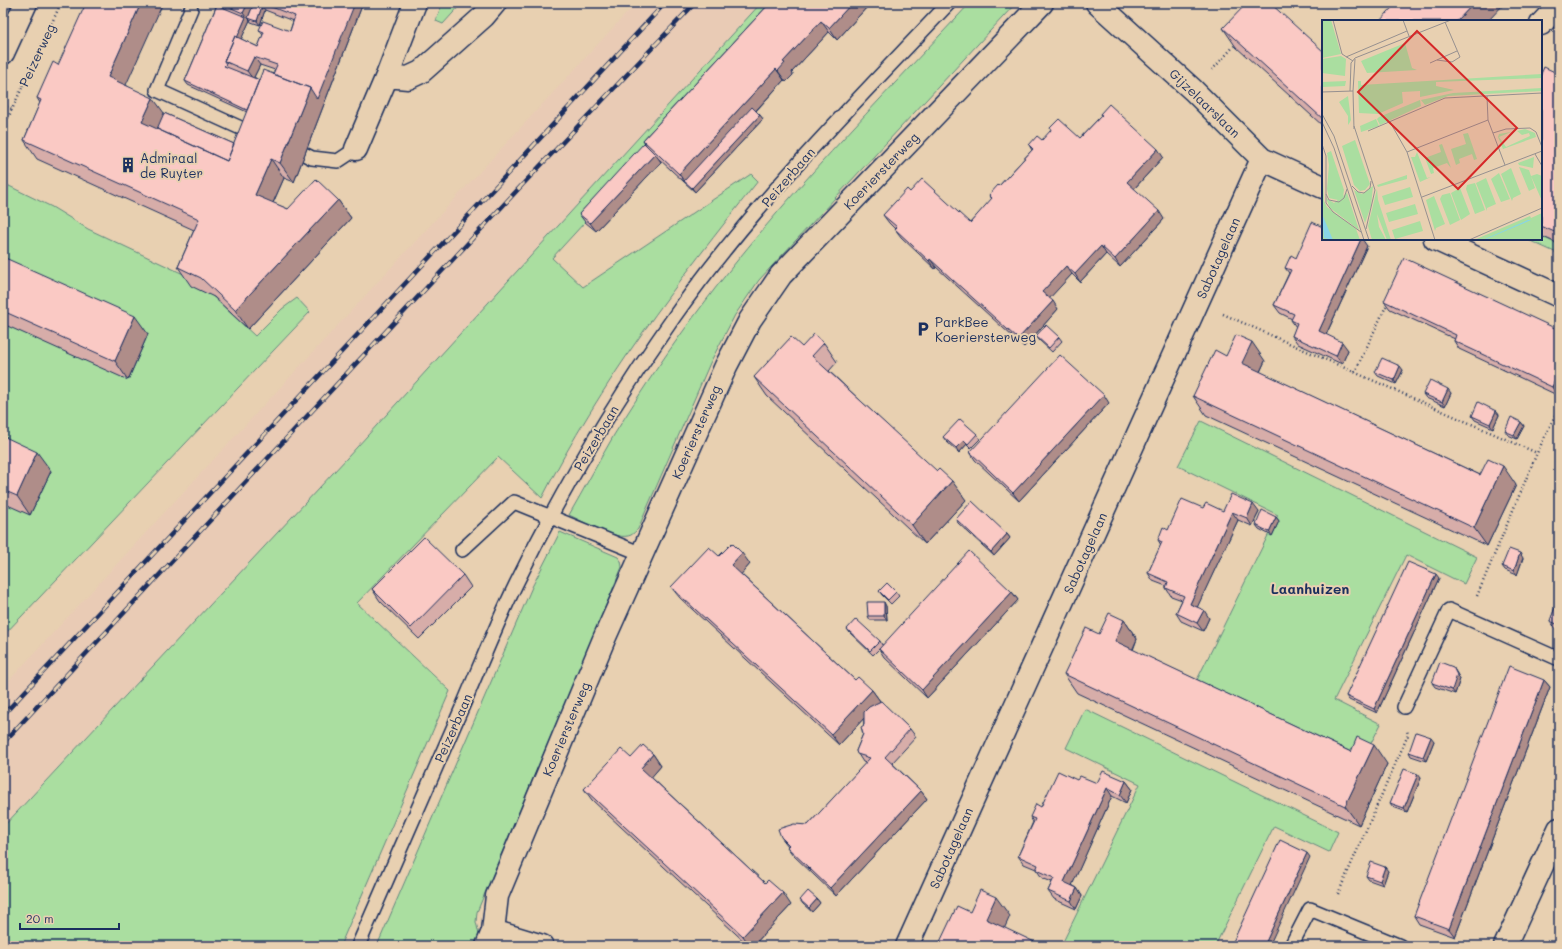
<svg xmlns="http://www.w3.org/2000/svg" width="1562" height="949" viewBox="0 0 1562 949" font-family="Mali,sans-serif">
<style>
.built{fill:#e9cbb5}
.green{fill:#aadea0;stroke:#62867f}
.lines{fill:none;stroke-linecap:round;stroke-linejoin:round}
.service-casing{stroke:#1b2f5e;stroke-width:16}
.minor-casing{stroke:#1b2f5e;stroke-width:25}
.secondary-casing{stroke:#1b2f5e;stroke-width:25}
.path{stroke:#1b2f5e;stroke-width:2.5;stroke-dasharray:1 3;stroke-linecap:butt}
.service{stroke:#e8d0b1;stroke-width:13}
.minor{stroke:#e8d0b1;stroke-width:22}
.secondary{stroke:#e8d0b1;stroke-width:22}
.rail-casing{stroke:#1b2f5e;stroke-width:4.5}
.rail{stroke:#e8d0b1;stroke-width:3;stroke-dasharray:9;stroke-linecap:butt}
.wall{fill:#d7ada9;stroke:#1b2f5e;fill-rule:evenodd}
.shaded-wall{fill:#af8d89;stroke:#1b2f5e}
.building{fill:#fac9c4;stroke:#1b2f5e}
.labels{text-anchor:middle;stroke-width:4;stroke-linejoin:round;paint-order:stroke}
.street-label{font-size:13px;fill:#1b2f5e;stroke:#e8d0b1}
.poi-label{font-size:13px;fill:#1b2f5e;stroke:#e8d0b1;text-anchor:start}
.neighbourhood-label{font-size:14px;font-weight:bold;fill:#1b2f5e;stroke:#e8d0b1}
.inset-road{fill:none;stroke:#969090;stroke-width:1}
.view{fill:#d62828;fill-opacity:0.15;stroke:#d62828;stroke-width:2}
.inset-edge{fill:none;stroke:#1b2f5e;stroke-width:2}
</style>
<rect width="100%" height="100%" fill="#e8d0b1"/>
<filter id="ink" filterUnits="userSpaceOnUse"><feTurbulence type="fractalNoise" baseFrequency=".025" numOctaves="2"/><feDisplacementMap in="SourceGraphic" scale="8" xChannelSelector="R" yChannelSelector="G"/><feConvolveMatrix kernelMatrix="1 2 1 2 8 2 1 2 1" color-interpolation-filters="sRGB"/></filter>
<g filter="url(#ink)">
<path class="built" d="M636,3H761L347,458L3,827V687Z"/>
<path class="green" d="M442,3H462L443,24L436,21Z
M761,3H781L650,151L552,258L583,287L751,174L758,181C678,281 600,383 542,498L498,457L357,603L450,691L340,946H10L3,939V827L347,458Z
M970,3H1016L759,280L735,315L710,363L638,529C636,531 633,534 631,535C617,542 583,521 569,515C584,489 599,461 614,435C641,391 670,348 701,307C782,199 878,102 970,3Z
M3,183L52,207L88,229L194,279L255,336L282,309L297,298L310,312L3,636Z
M1541,236L1559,245V254L1526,239H1541Z
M1201,421L1477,557L1464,584L1406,555L1334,700L1381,724L1359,766L1194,686L1278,515L1178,466Z
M560,532L618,557L621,561L622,567L477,912L476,922L480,939L477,946H377L532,587Z
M1085,709L1338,832L1329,852L1274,826L1215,946H1061L1140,784L1066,748Z"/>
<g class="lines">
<g class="service-casing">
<path id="service" d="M191,9L157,90L256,135
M304,154L312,158L338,161L356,149
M462,550L514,502L642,554
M1404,707L1449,610L1559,659
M358,946C393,865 429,784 464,703C481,663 497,623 516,584C561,491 615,401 674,317C754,203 854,104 949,3
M1291,946L1310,909L1400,946"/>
</g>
<g class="minor-casing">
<path id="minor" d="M1097,3L1193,90L1262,159L1323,187
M1541,24L1559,5
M387,76L408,78L421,72L484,16L495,3
M356,149L387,76L415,3
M1435,239L1559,296
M493,931L542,946
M487,946L493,931L497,896L604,639L726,366L750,320L781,275L1042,3
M907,946L1262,159
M1505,946L1559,829"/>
</g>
<g class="secondary-casing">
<path id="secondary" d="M3,53L26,3"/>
</g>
<path class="path" d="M1212,70L1236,44
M3,105L12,109
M3,129L61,3
M1223,314L1537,453
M1355,372L1388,302
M1477,596L1537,453L1559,407
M1338,894L1408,735L1407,730"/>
<use href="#service" class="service"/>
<use href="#minor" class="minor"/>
<use href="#secondary" class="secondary"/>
<g class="rail-casing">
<path id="rail" d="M3,715L510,171L665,3
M3,743L523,184L695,3"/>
</g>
<use href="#rail" class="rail"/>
</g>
<path class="wall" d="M207,3H288L299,7L300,3H363L294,182L284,178L273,203L288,209L338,200L351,218L248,329L214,297L191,286L178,267L194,230L37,159L24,140L40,103L37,98L58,65L126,85L164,113L234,144L247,112L188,85L185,81L216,7ZM265,10L293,21L290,31L259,30L263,35L258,47L241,39L250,20L251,22L260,25ZM260,65L275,70L273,74L259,80L254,77Z
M770,3H864L867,7L837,40L829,32L792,72L793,75L786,82L784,80L756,111L763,119L695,192L659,159L661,162L596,231L585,222L579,214L646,145L643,140Z
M1223,28L1323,51V126L1236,47Z
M1541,74H1559V244L1541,236Z
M1100,114L1163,157L1134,189L1164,219L1120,267L1106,254L1080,282L1072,274L1049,298L1058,309L1024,347L936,267L935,269L901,237L895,229L889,223L883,215L910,192L970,223L992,199L989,195L999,186L1032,150L1029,145L1042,140L1080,138L1101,116Z
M1323,227L1367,246L1326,335L1348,350L1342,364L1298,344L1292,336L1296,327L1291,320L1292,319L1280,313L1274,305L1289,273L1285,268L1296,258Z
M3,257L148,334L128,380L3,324Z
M1384,301L1559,330V391L1557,395L1459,349L1454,341L1455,339L1390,309Z
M1036,336L1059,337L1062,341L1052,352L1039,340Z
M824,343L837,362L829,371L966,500L925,544L767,396L754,377L802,347Z
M1226,356L1265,361L1260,372L1480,475L1516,485L1487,546L1206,415L1193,396Z
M1403,370L1396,384L1378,376L1375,372Z
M1451,393L1445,406L1426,398L1423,394Z
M1109,403L1019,501L975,460L970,452Z
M1496,411L1499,415L1493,428L1475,420L1472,416Z
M1521,422L1524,426L1517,439L1508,435L1505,431Z
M977,434L980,439L971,448L967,444L959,453L946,441L943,437Z
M3,436L51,471L30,515L3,503Z
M1223,511L1259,512L1252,526L1238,520L1197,607L1209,618L1203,631L1181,621L1176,613L1182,600L1171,596L1166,588V586L1153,581L1148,573L1161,545L1158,540L1168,530Z
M1276,517L1279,521L1272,536L1259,529L1256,525Z
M956,519L1007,534L1010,538L994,556L958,523Z
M719,556L750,564L741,574L855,680L872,690L880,701L910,729L916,737L892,763L921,791L927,799L836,896L793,855L787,847L788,846L781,837L808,825L866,763L863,762L856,751L863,734L864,718L839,745L680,598L671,587Z
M1523,558L1517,575L1505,570L1502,566Z
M463,575L471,587L419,639L380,601L372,589Z
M1439,578L1377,713L1349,700L1346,696Z
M879,591L896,592L899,596L891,604L882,595Z
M1012,592L1018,600L927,698L884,657L879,649L881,647L873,655L850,633L847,629L880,641L882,645Z
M1559,597V631L1556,629L1550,621Z
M886,606L887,620H870L868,616Z
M1124,620L1137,639L1133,650L1351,752L1387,764L1359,825L1077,693L1064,674L1099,634Z
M1453,667L1460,679L1455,694L1435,687L1432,683Z
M1544,680L1550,687L1455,937L1419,924L1414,916Z
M1434,741L1426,761L1411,756L1409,752Z
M653,754L661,766L651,777L765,883L791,905L753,946H749L592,800L584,789L631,758Z
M1421,778L1407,812L1393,807L1390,803Z
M1077,780L1097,783L1126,781L1132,789L1126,803L1112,796L1072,885L1077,888L1082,896L1076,909L1054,899L1048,891L1052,882L1042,878L1036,869L1024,864L1018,856L1033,822L1030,817L1041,807Z
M1388,871L1383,885L1369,880L1366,876Z
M817,899L820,903L812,912L803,904L800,900Z"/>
<path class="shaded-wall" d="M141,3H163L121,96L108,77Z
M248,3H254L248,18L250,20L230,64L226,62L246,17L243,13Z
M355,3H363L294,182L280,163L310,88Z
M852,3H864L867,7L837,40L829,28Z
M1474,3H1505L1488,21H1457Z
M262,6L265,10L260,25L257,21Z
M821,21L829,32L792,72L793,75L786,82L778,71L783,62Z
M254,57L260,65L253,79L247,71Z
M776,69L784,80L688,184L684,181L679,174Z
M153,98L167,117L157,139L142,122Z
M760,115L763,119L695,192L692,188Z
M1158,149L1163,157L1133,190L1127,182Z
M655,154L661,162L596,231L590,223Z
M271,159L284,178L268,214L255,195Z
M338,200L351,218L248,329L235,310Z
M1159,211L1164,219L1120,267L1115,259Z
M1361,239H1362L1367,246L1324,339L1319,331Z
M1101,246L1106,254L1080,282L1075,274Z
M930,259L936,267L935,269L929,261Z
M1066,266L1072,274L1048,300L1042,292Z
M1053,301L1058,309L1024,347L1018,339Z
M135,316L148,334L128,380L115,361Z
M1252,342L1265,361L1255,382L1237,371Z
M1342,342L1348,350L1342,364L1336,356Z
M1400,366L1403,370L1396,384L1394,380Z
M1559,371V391L1557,395L1552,387Z
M1448,389L1451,393L1445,406L1442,402Z
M1104,395L1109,403L1019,501L1013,493Z
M1496,411L1499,415L1493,428L1490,424Z
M1521,422L1524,426L1517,439L1514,435Z
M964,440L967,444L959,453L956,448Z
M37,452L51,471L30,515L17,496Z
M1503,466L1516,485L1487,546L1474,528Z
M952,481L966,500L925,544L912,525Z
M1253,504L1259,512L1252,526L1247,518Z
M1232,512L1238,520L1195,612L1190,604Z
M1276,517L1279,521L1272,536L1269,532Z
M1007,534L1010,538L994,556L991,552Z
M742,553L750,564L739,577L731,565Z
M1520,553L1523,558L1517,575L1514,571Z
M1436,574L1439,578L1377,713L1374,709Z
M1012,592L1018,600L927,698L922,690Z
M884,602L886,606L887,620L884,616Z
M1204,610L1209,618L1203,631L1197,623Z
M1124,620L1137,639L1128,660L1109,649Z
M1453,667L1460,679L1455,694L1452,690Z
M1544,680L1550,687L1455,937L1449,929Z
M872,690L880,701L839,745L831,734Z
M1431,737L1434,741L1426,761L1423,757Z
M1374,745L1387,764L1359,825L1345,806Z
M653,754L661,766L649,780L641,768Z
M1418,774L1421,778L1407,812L1404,808Z
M1126,781L1132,789L1126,803L1120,795Z
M1107,788L1112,796L1070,890L1064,882Z
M921,791L927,799L836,896L830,888Z
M1307,853L1310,857L1269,946H1264Z
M1385,867L1388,871L1383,885L1380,881Z
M1077,888L1082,896L1076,909L1071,901Z
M783,893L791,905L753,946H750L743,936Z
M996,897L1010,916L1000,938L981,927Z
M817,899L820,903L812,912L809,908Z"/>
<path class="building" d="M86,3H141L108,77L153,98L142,122L227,161L263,70L310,88L280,163L271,159L255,195L288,209L316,179L338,200L235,310L201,278L178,267L199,219L24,140L41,100L37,98L53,62L58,65Z
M220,3H248L243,13Z
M254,3L262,6L257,21L248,18Z
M261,3H288L299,7L300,3H355L317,99L310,88L273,74L277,65L254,57L247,71L224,61L235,36L258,47L264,32L259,30L263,21L290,31L295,16Z
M770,3H852L829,28L821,21L783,62L785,63L778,71L776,69L679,174L643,140Z
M1247,3H1270L1323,51V119L1223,28Z
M1396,3H1474L1457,21H1380Z
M217,5L246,17L237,38L235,36L224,61L226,64L224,66L259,80L247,110L185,81Z
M1544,67L1559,74V234L1541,226V74Z
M1109,104L1158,149L1127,182L1159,211L1115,259L1101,246L1075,274L1066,266L1042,292L1053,301L1018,339L930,259L929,261L895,229L897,227L883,215L907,189L910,192L922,179L970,223L992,198L989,195L998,185L999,186L1033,149L1029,145L1037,136L1042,140L1051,130L1050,128L1059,119L1080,138L1102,115L1100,114Z
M752,107L760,115L692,188L684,181Z
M164,113L234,144L227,161L157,129Z
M644,143L655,154L590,223L579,214Z
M1312,222L1323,227V239H1361L1319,331L1342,342L1336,356L1292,336L1297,323L1291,320L1294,314L1274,305L1291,270L1285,268L1291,255L1296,258Z
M3,257L135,316L115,361L3,311Z
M1404,258L1559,330V371L1552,387L1454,341L1456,335L1384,301Z
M1046,325L1059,337L1049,348L1036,336Z
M814,334L824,343L812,356L937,471L939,469L952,481L912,525L754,377L791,337L802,347Z
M1236,335L1252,342L1242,363L1480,475L1488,459L1503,466L1474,528L1193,396L1215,350L1226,356Z
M1060,355L1104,395L1013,493L970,452Z
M1382,358L1400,366L1394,380L1375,372Z
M1430,380L1448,389L1442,402L1423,394Z
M1478,402L1496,411L1490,424L1472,416Z
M1511,417L1521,422L1514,435L1505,431Z
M960,419L977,434L968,444L964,440L956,448L943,437Z
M3,436L37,452L17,496L3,490Z
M1231,494L1253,504L1247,518L1232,512L1190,604L1204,610L1197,623L1176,613L1184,596L1166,588L1168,582L1148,573L1162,542L1158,540L1163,527L1168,530L1182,499L1203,508L1206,503L1223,511Z
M972,501L1007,534L991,552L956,519Z
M1262,510L1276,517L1269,532L1256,525Z
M424,537L463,575L411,628L372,589Z
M732,543L742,553L731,565L855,680L858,677L872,690L831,734L671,587L709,547L719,556Z
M1509,549L1520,553L1514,571L1502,566Z
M969,551L1012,592L922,690L879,649Z
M1408,562L1436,574L1374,709L1346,696Z
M887,583L896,592L888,600L879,591Z
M1559,597V625L1550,621Z
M867,602H884V616H868Z
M1109,613L1124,620L1115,641L1351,752L1357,737L1374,745L1345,806L1064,674L1086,628L1099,634Z
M856,619L880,641L870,651L847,629Z
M1440,662L1453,667L1457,675L1452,690L1432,683Z
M1509,666L1544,680L1449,929L1414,916Z
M881,701L910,729L885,757L921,791L830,888L787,847L789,845L781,837L778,829L794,824L808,825L870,758L857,754L856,751L863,734L861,727L864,725V712L869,707Z
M1416,732L1431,737L1423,757L1409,752Z
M643,745L653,754L641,768L765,883L768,880L783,893L743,936L584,789L621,749L631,758Z
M1404,769L1418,774L1404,808L1390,803Z
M1058,771L1077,780L1080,776L1097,783L1103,771L1126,781L1120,795L1107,788L1064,882L1077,888L1071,901L1048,891L1054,878L1036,870L1038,865L1018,856L1035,819L1030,817L1036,804L1041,807Z
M1280,840L1307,853L1264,946H1231Z
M1371,862L1385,867L1380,881L1366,876Z
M980,890L996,897L986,919L1043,946H938L957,906L970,912Z
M808,891L817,899L809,908L800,900Z"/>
</g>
<defs>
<g id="building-bare" transform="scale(1.2)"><path d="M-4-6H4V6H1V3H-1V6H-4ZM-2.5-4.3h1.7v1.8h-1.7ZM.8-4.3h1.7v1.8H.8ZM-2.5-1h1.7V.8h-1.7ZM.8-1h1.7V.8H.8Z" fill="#1b2f5e" stroke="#e8d0b1" stroke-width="2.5" paint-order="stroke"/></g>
<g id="parking-bare" transform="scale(1.2)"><path d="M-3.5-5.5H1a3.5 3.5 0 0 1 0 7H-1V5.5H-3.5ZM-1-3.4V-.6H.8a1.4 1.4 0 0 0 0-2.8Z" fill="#1b2f5e" stroke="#e8d0b1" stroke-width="2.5" paint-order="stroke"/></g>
</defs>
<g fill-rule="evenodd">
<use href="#building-bare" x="128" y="165"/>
<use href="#parking-bare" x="923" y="329"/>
</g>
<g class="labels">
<g class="street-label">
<text transform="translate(37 55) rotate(-65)" y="5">Peizerweg</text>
<text transform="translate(1205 103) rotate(44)" y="5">Gijzelaarslaan</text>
<text transform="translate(881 171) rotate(-46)" y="5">Koeriersterweg</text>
<text transform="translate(788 177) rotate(-49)" y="5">Peizerbaan</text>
<text transform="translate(1218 258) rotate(-66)" y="5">Sabotagelaan</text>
<text transform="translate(696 432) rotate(-66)" y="5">Koeriersterweg</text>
<text transform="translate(596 438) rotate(-59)" y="5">Peizerbaan</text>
<text transform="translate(1085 553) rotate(-66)" y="5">Sabotagelaan</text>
<text transform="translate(453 728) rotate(-66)" y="5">Peizerbaan</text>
<text transform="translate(566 729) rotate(-67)" y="5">Koeriersterweg</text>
<text transform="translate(951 848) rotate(-66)" y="5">Sabotagelaan</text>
</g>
<g class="poi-label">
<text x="140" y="163">Admiraal<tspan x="140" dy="15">de Ruyter</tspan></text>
<text x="935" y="327">ParkBee<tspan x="935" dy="15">Koeriersterweg</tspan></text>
</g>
<g class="neighbourhood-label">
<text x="1310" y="594">Laanhuizen</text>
</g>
</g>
<g transform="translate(1322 20)">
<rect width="220" height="220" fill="#e8d0b1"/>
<path d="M0,0H9L19,34L0,38ZM83,23L90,48L95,50L45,53L39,41ZM19,36L24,39L23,56L0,53V39ZM220,54V58L114,62V66L132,70L98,77V71L80,72L81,83L56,94L37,93L36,61H39V65ZM24,61L23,66L0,67V62ZM220,68V71L126,76L103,85L99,80L131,73ZM26,76L29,100L28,102L26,105V96L17,82ZM98,80L99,86L58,105L55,99L57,97ZM54,99L57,106L39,112L38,106ZM203,109L213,113L214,117L181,129L176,117L177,114L189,112L177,117L184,127L208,116L207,113L200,115L195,111ZM146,113L155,139L152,140L150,134L137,139L138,143L134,145L129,129L144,124L141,114ZM33,120L48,164L43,170L38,171L32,165L20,126ZM120,124L129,148L125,143L111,148L112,153L109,154L103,138L119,132L117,125ZM9,131L22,170L21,177L16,180L7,178L5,169L7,145L5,133ZM95,132L105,158L109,157L98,162L89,137H93ZM0,136L2,181L5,187L34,209L38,220H0ZM212,137L211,148L197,145L196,143ZM197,147L207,150L213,168L207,171ZM189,148L199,174L191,178L190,181L179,154ZM177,153L188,179L179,182L169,159ZM215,154L220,156V181L209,156ZM85,155V159L56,167L55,165ZM164,158L174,184L165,188V191L154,163ZM153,163L163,190L153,194L144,169L145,165ZM51,166L49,186L43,203L32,170L40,174ZM88,167L91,177L63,185L60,176ZM138,168L148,194L139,200L129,173ZM55,169L56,180L69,220H65L55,194L57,207L64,220H50L46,206ZM25,173L37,210L8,188L4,178L12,183ZM128,173L138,200L128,205L118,179L120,175ZM112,176L123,204L114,208L113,211L104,180ZM93,184L96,194L67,202L64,193ZM220,193V220H152L208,196L209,198ZM98,201L101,211L73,219L70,210Z" fill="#aadea0"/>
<path d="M0,194L11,220L2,218ZM206,200H209L162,220L163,219Z" fill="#88d4e8"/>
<path class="inset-road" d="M11,0L20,34L31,41M81,0L87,16M24,37L85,11M115,40L130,42L138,37L123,2M108,43L135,31M28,71L29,43L33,38L129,0M31,71L32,109M0,72L31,71L33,39M165,76L166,100L183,145M0,94L12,116L47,220M0,102L12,128L42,220M68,102L85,132L113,220M32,106L53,170L44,209M46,111L123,78L220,73M171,113L184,109L208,108L214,112L220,127M0,124L4,136V183L11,192L39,212M85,132L166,100M213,134L220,146M30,166L36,172L42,173L48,168L49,161M4,174L7,180L17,182L22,178L25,169M100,177L220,131M147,220L220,188"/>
<path class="view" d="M95,11L195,108L136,169L36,72Z"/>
<rect width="220" height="220" class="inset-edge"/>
</g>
<rect width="1562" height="949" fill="none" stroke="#e8d0b1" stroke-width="16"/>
<rect x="8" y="8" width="1546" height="933" fill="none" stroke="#1b2f5e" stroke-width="1.5" filter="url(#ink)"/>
<path d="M20 923v6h99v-6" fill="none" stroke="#1b2f5e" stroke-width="2"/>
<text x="26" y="923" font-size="12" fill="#1b2f5e" stroke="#e8d0b1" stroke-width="3" paint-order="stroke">20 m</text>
</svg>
